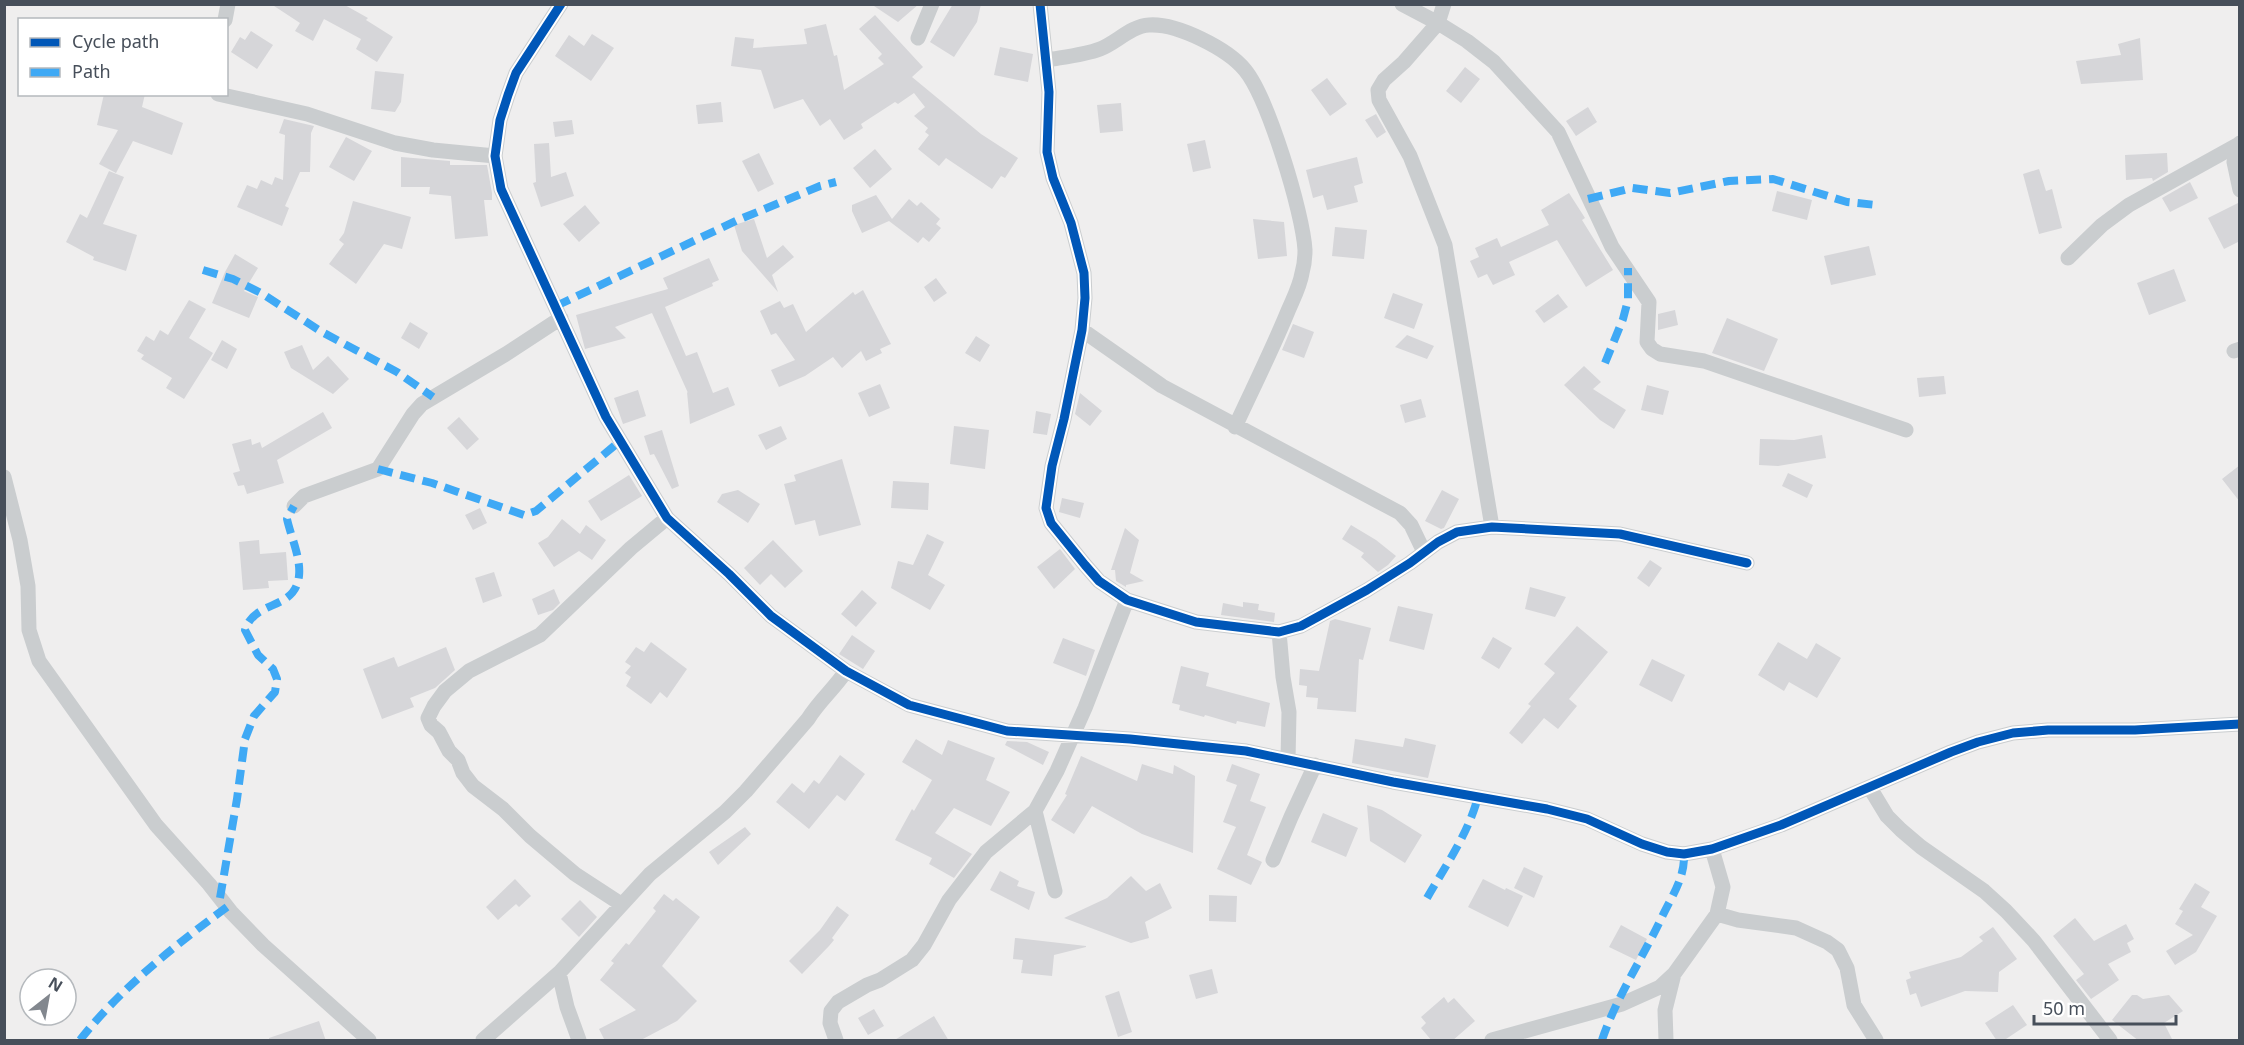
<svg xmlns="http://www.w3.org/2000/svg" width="2244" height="1045" viewBox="0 0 2244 1045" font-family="'Noto Sans',sans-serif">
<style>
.building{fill:#d6d6d9}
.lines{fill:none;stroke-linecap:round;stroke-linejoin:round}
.minor{stroke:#cacdcf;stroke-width:15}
.quiet{stroke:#3fa9f5;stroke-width:8;stroke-dasharray:15 8;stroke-linecap:butt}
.cycleway-casing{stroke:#fff;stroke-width:13}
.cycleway{stroke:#0057b8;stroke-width:9}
</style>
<rect width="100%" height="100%" fill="#efeeee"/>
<path class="building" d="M271,4H343L368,18L366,20L393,37L377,62L356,49L361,39L324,19L313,41L295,31L300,23Z
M871,4H919L898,22Z
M953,4H981L977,22L954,57L930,42Z
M875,15L923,67L912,77L981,134L1018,158L1005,178L1001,176L992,189L946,158L939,166L918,149L929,135L925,132L928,128L914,116L925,107L914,93L898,104L895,102L861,124L863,128L844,140L830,119L820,126L803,99L774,109L761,70L731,66L735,37L754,39L753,48L807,44L804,29L826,24L834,56L837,55L844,90L884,64L878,58L882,54L859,29Z
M251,31L273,45L257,69L231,52L240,37L245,40Z
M592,34L614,48L591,81L555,56L569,35L584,46Z
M2140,38L2143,80L2081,84L2076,61L2121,55L2118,44Z
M1000,47L1033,54L1028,82L994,75Z
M1465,67L1480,79L1461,103L1446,91Z
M375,71L404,74L401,102L395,112L371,109Z
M1327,78L1347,104L1330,116L1311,90Z
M104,94H145L142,107L183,123L172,155L133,141L116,173L99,164L118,130L97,125Z
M721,102L723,122L698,124L696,105Z
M1121,103L1123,131L1100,133L1097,105Z
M1588,107L1597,122L1576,136L1566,121Z
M1376,114L1386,132L1377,138L1365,120Z
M284,119L314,126L311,133L310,172H300L285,206L289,208L282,226L237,207L247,185L257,189L261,180L272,185L275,177L283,180L285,135L279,133Z
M572,120L574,134L555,137L553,122Z
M346,137L372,151L354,181L329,167Z
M1205,140L1211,168L1193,172L1187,144Z
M549,143L551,177L566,172L574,196L541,207L533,183L536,182L534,144Z
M875,149L892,169L870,188L853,168Z
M759,153L774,184L758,192L742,161Z
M2167,153L2168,172L2153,181L2152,178L2126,180L2125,155Z
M401,157L450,161V165H487L492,193V200H484L488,236L455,239L451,196L429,194L430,187H401Z
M1357,157L1363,183L1354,186L1358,202L1327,210L1323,195L1313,198L1306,170Z
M2039,169L2046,191L2052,189L2062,228L2039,234L2023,174Z
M109,171L124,177L103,224L137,235L126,271L93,260L94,257L66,242L80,214L87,218Z
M2190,182L2198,198L2170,212L2162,198Z
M1777,191L1812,200L1807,220L1772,211Z
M1569,193L1585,218L1582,220L1613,270L1586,287L1557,240L1509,262L1515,275L1493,285L1487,274L1478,278L1470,261L1479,257L1475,248L1497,238L1501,247L1549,225L1541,210Z
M876,195L892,219L909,199L917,206L921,202L940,219L936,224L941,228L929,242L923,237L918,243L889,221L862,233L852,211V205Z
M353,201L411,217L402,249L384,244L356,284L329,264L344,244L339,240L344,233Z
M2240,202V241L2224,249L2208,218Z
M585,205L600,223L579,242L563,224Z
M754,219L767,258L783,245L794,257L772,275L778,292L742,251L734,225Z
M1253,219L1284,222L1287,256L1258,259Z
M1335,227L1367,230L1364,259L1332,256Z
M1869,246L1876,275L1831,285L1824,256Z
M235,254L258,268L244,291L258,297L249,318L212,303L225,272Z
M709,258L719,280L712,283L713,286L665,307L686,356L697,352L713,393L728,387L735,405L690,424L687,392L688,393L652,313L615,327L626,338L585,349L576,315L668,289L663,278Z
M2174,269L2186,301L2149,315L2137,283Z
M936,278L947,293L934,302L924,287Z
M863,290L891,344L880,349L882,353L866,361L861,351L842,368L833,357L805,376L779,387L771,370L795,360L776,333L771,335L760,311L780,301L784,308L793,304L806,332L853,292L855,295Z
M1393,293L1423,304L1414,329L1384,318Z
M1558,294L1568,307L1544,323L1535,311Z
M189,300L206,309L189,338L213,353L184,399L166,388L172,378L141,359L144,355L137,351L146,336L154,341L160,330L168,335Z
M1675,310L1678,325L1658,330V314Z
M1727,318L1778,339L1764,371L1712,353Z
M410,322L428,333L419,349L401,338Z
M1293,324L1314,332L1304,358L1282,350Z
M1407,335L1434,346L1427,359L1395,347Z
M976,336L990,345L980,362L965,353Z
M222,340L237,349L227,369L211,360Z
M302,345L313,370L328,356L349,379L333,394L291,368L284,352Z
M1584,366L1601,382L1593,389L1626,410L1614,429L1600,420L1564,385Z
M1944,376L1946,394L1919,397L1917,378Z
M880,384L890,408L869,417L858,393Z
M1647,385L1669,391L1663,415L1641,410Z
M638,390L646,416L623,424L614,398Z
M1080,393L1102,411L1090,426L1075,414Z
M1421,399L1426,417L1405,423L1400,405Z
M1036,411L1051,414L1047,435L1033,433Z
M323,412L332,428L277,460L284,483L247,494L244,485L238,486L233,473L240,471L232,444L251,439L252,445L260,442L262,448Z
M459,417L479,439L467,450L447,428Z
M781,426L787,439L766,450L758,435Z
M954,426L989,430L985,469L950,464Z
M662,430L679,486L672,489L654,454L650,455L644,436Z
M1822,435L1826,458L1778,466L1759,465L1760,439L1794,440Z
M842,459L861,525L819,536L815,520L795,525L784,484L796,481L794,475Z
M2240,465V502L2222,479Z
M1788,473L1813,485L1807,498L1782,486Z
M629,475L642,496L601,521L588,501Z
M893,481L929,483L928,510L891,508Z
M738,490L760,504L748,523L717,502L722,494Z
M1442,490L1459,499L1444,528L1441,529L1425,521Z
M1062,498L1084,503L1080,518L1059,512Z
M480,508L487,523L473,530L465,515Z
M562,519L580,534L586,525L606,540L592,560L579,551L554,567L538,543L548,537Z
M1351,525L1376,540L1396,556L1388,565L1378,572L1361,557L1364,553L1342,539Z
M1125,528L1139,540L1130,573L1144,581L1126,585V587L1116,581L1115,570H1111Z
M927,534L944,542L928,575L945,585L930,610L891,588L898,561L913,565Z
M259,540L260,554L286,552L288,580L268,581L269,588L243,590L239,542Z
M773,540L803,571L785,588L771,574L760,585L744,568Z
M1060,549L1075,569L1054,589L1037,567Z
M1650,560L1662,568L1649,587L1637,578Z
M494,572L502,596L483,603L475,578Z
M1530,587L1566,597L1555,617L1525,609Z
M554,589L560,603L553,610L538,615L532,599Z
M862,590L877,603L856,627L841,614Z
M1243,602L1259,604L1258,610L1275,613L1274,622L1221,615L1223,603L1243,607Z
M1398,606L1433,614L1424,650L1389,641Z
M1335,619L1371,628L1363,660L1359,659L1356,712L1317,709L1318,698L1306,697L1307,686L1299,685L1300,669L1319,671L1330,621Z
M1577,626L1608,652L1569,699L1577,706L1558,729L1544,718L1522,744L1509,733L1531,706L1528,704L1555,673L1544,664Z
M852,635L875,651L863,669L839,654Z
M1493,637L1512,648L1499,669L1481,658Z
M1063,638L1095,650L1086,676L1053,663Z
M651,642L687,669L667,698L660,692L651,704L626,686L631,677L625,673L631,666L625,662L636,647L644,652Z
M1778,642L1807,659L1816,643L1841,658L1817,698L1789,682L1784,691L1758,675Z
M446,647L455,670L435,688L410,698L414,707L382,719L363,669L394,657L398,667Z
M1652,659L1685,675L1672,702L1639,685Z
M1181,666L1209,673L1206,686L1270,703L1265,727L1237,721L1236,724L1205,715L1204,717L1179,710L1180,705L1172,703Z
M1405,738L1436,745L1428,778L1352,763L1355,739L1403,747Z
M916,739L942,755L948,740L995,758L986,780L1010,792L991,826L954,808L935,833L972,854L954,878L929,864L932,858L895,840L912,809L914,811L932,780L902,762Z
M1007,741L1027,742L1049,752L1043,765L1005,745Z
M840,755L865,774L845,801L837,795L809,829L776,802L792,783L804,793L814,780L819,784Z
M1081,756L1137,781L1142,764L1173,774L1174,765L1195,776L1193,853L1142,834L1092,806L1074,834L1051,820L1067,795L1065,794Z
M1232,764L1260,774L1250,801L1266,807L1247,855L1262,862L1251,885L1217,869L1236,827L1223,822L1237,785L1226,781Z
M1367,805L1382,810L1422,835L1405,863L1370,841Z
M1323,813L1358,828L1346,857L1311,842Z
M745,827L751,834L718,865L709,852Z
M1524,867L1543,876L1534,898L1514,888Z
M1000,871L1019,881L1017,886L1035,892L1029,910L990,890Z
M1131,876L1146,891L1160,883L1172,908L1145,922L1149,938L1131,943L1064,918L1107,898Z
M515,879L531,896L519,907L516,904L498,920L486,907Z
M1483,879L1505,890L1506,888L1523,896L1508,927L1468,907Z
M2195,883L2210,892L2201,907L2217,916L2196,952L2175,965L2166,951L2193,935L2175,924L2183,911L2179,909Z
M664,894L673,901L676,898L700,917L662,966L697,1001L677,1021L639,1041H605L599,1029L636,1010L600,980L614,963L611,961L626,943L629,945L656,911L653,908Z
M1209,895L1237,896L1236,922L1209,921Z
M580,900L597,917L579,937L561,919Z
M837,906L849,915L832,938L834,940L829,946L802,974L789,961L820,930Z
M2075,918L2094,941L2126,924L2134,939L2127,943L2131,952L2108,964L2119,980L2091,999L2076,980L2084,974L2053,936Z
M1621,925L1647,939L1636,960L1609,947Z
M1993,927L2017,959L1999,972L1998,992L1965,991L1921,1007L1916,993L1910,995L1906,980L1911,978L1909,972L1961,957L1983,941L1979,937Z
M1015,938L1086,946V947L1054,955L1052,976L1021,973L1023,960L1013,959Z
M1212,969L1218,993L1196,999L1189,975Z
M1119,991L1132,1032L1118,1037L1105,996Z
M2132,995H2137L2143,999L2169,995L2183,1011L2164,1023L2173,1041H2139L2112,1020Z
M1444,997L1448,1003L1454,998L1475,1021L1452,1041H1432L1421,1028L1426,1023L1421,1017Z
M2013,1005L2027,1025L2003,1041H1997L1985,1023Z
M874,1009L884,1026L868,1035L858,1018Z
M934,1016L949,1041H893Z
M319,1021L326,1041H269V1038Z"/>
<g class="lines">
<path class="minor" d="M561,4L516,73L508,95L500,120L495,156L501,189L606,417L667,518L729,574L771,616L846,671L909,705L1007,731L1130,739L1246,751L1393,782L1547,809L1587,819L1642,844L1667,852L1684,854L1712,849L1781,825L1951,752L1978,742L2013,733L2048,730H2135L2240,724
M1040,4L1049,92L1047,152L1053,178L1071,223L1084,273L1085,298L1082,330L1064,419L1052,466L1046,508L1051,523L1085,565L1099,581L1127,600L1196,622L1279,632L1301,626L1367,590L1410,563L1438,542L1457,532L1492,527L1620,534L1747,563
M1402,4L1438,23L1467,41L1494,62L1558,132L1612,247L1649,302L1647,342L1652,349L1660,354L1704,361L1906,430
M1444,4L1438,23L1404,62L1384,80L1378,90L1379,100L1410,156L1445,245L1492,527
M225,20L228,4
M918,38L932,4
M1047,60C1064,57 1084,55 1100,49C1116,43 1131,26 1149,25C1177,23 1228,49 1245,70C1268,98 1303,213 1305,250C1305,257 1304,266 1302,273C1300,286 1293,299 1288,311C1272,350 1253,388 1235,427
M218,94L307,114L395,143L433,150L495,156
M2240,143L2234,162L2240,190
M2068,258L2102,225L2129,205L2239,144
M1082,330L1162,386L1400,513L1411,525L1424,552
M2234,351L2240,349
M4,477L20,540L28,586L29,630L39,661L156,825L209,884L231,912L263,945L369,1040
M294,506L304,496L378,469L413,414L422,404L506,354L561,318
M1279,632L1283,677L1289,712L1288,760
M1870,788L1887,816L1901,830L1921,847L1984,891L2006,911L2034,941L2110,1040
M1035,811L1055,891
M1273,860L1291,817L1315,765
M621,904L575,874L530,836L503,809L473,786L463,773L458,760L449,751L439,732L431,725L428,718L434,706L445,691L469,671L540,635L631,548L667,518
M1717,914L1738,920L1796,928L1827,942L1838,950L1847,968L1854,1005L1876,1040
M559,973L567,1007L579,1040
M483,1040L559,973L650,874L725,812L746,791L808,719C819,701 834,689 846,671
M836,1040L830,1023L831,1011L838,1002L867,985L880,980L912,960L924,945L949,900L986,852L1035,811L1057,771L1085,708L1127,600
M1492,1040L1622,1004L1660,987L1674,974L1717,914L1723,887L1712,849
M1666,1040L1665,1010L1674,974"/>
<path class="quiet" d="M1588,199L1632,188L1670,193L1729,181L1773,179L1847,202L1876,205
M203,270L233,279L261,293L322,332L397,372L433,397
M556,306L738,220L820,186L836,182
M1605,363L1623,319L1628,300V268
M378,469L432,483L524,515L536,511L620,441
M220,898L237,799L245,739L254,716L275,692L277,679L273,669L258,655L245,630C255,599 295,611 299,576C301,558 291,537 287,519L294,506
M1427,898C1446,865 1468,834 1478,797
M80,1040C120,989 174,946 227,907
M1602,1040C1616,998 1642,959 1661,919C1671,897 1685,879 1684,854"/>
<g class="cycleway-casing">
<path id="cycleway" d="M561,4L516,73L508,95L500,120L495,156L501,189L606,417L667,518L729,574L771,616L846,671L909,705L1007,731L1130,739L1246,751L1393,782L1547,809L1587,819L1642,844L1667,852L1684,854L1712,849L1781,825L1951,752L1978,742L2013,733L2048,730H2135L2240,724
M1040,4L1049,92L1047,152L1053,178L1071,223L1084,273L1085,298L1082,330L1064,419L1052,466L1046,508L1051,523L1085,565L1099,581L1127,600L1196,622L1279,632L1301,626L1367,590L1410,563L1438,542L1457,532L1492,527L1620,534L1747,563"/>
</g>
<use href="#cycleway" class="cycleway"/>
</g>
<rect width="2244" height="1045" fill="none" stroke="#474f5a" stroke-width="12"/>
<rect x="18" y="18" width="210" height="78" fill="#ffffff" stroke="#b5b9bd" stroke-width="1.5"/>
<rect x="30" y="38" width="30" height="9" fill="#0057b8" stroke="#b5b9bd" stroke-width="1.5"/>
<text x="72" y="48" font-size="18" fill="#474f5a">Cycle path</text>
<rect x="30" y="68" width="30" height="9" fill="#3fa9f5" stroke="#b5b9bd" stroke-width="1.5"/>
<text x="72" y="78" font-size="18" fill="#474f5a">Path</text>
<g transform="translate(48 997) rotate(31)"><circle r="28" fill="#ffffff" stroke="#b5b9bd" stroke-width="1.5"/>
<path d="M0-4.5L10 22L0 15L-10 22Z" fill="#82878e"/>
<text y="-9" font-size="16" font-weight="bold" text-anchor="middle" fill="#474f5a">N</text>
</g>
<path d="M2034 1015v9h142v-9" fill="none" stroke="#474f5a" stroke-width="3"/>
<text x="2043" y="1015" font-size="18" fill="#474f5a" stroke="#ffffff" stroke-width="4.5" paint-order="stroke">50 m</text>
</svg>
